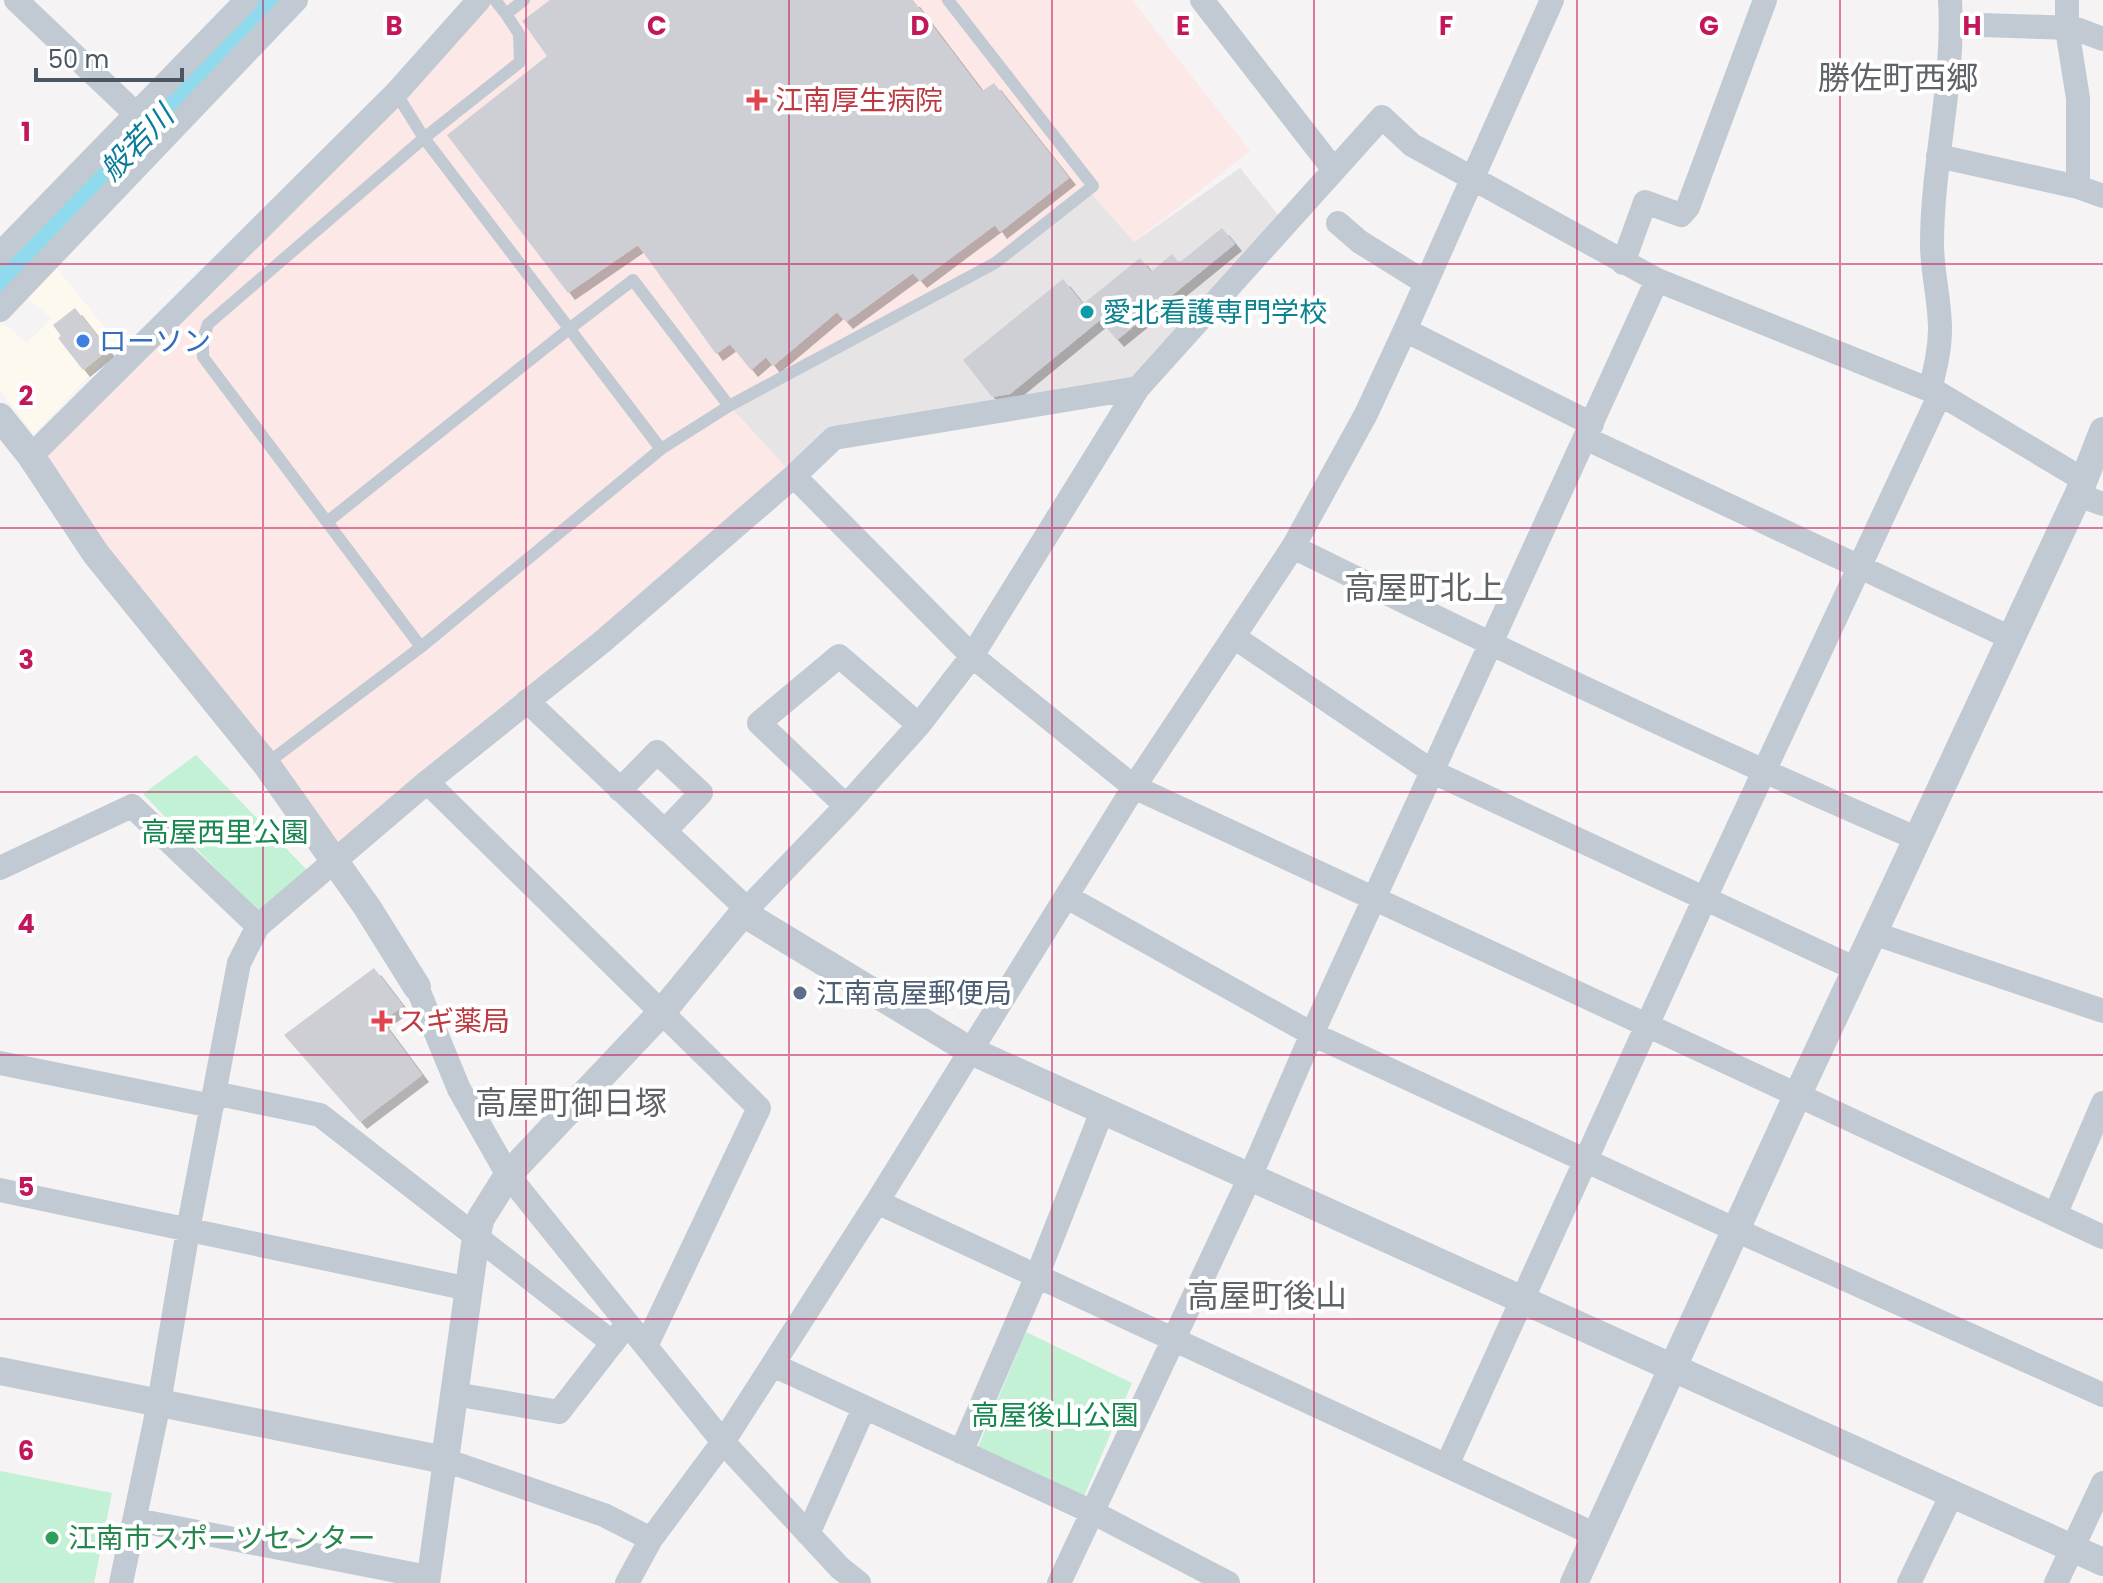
<svg xmlns="http://www.w3.org/2000/svg" width="2103" height="1583" viewBox="0 0 2103 1583" font-family="Poppins,'Noto Sans JP',sans-serif">
<style>
.commercial{fill:#fdf9ef}
.education{fill:#e6e4e5}
.medical{fill:#fce8e6}
.green{fill:#c3f1d5}
.lines{fill:none;stroke-linecap:round;stroke-linejoin:round}
.river{stroke:#90daee;stroke-width:36}
.building{fill:#cdcfd5;filter:url(#shadow)}
.service{stroke:#c1cad2;stroke-width:12}
.minor{stroke:#c1cad2;stroke-width:24}
.tertiary{stroke:#c1cad2;stroke-width:28}
.grid{fill:none;stroke:#c2185b;stroke-width:2;stroke-opacity:0.55}
.health-dot{fill:#e0444e;stroke:#fff;stroke-width:3}
.culture-dot{fill:#0f9aa8;stroke:#fff;stroke-width:3}
.shop-dot{fill:#3f7fe0;stroke:#fff;stroke-width:3}
.service-dot{fill:#5c6f8a;stroke:#fff;stroke-width:3}
.leisure-dot{fill:#2e9e5b;stroke:#fff;stroke-width:3}
.labels{text-anchor:middle;stroke-width:8;stroke-linejoin:round;paint-order:stroke}
.health-label{font-size:28px;fill:#be3a42;stroke:#fff;text-anchor:start}
.culture-label{font-size:28px;fill:#0d838f;stroke:#fff;text-anchor:start}
.shop-label{font-size:28px;fill:#366cbe;stroke:#fff;text-anchor:start}
.park-label{font-size:28px;fill:#17864f;stroke:#fff}
.service-label{font-size:28px;fill:#4e5e75;stroke:#fff;text-anchor:start}
.leisure-label{font-size:28px;fill:#27864d;stroke:#fff;text-anchor:start}
.water-label{font-size:30px;font-style:italic;fill:#0c7c9b;stroke:#fff}
.quarter-label{font-size:32px;fill:#5f6368;stroke:#fff}
.grid-label{font-size:26px;text-anchor:middle;font-weight:bold;fill:#c2185b;stroke:#fff;stroke-width:8;stroke-linejoin:round;paint-order:stroke}
</style>
<defs>
<filter id="shadow"><feDropShadow dx="7" dy="7" stdDeviation="0" flood-color="#0004"/></filter>
</defs>
<rect width="100%" height="100%" fill="#f5f3f3"/>
<path class="commercial" d="M56,267L119,345L34,434L0,390V327L3,323L27,343L51,318L25,296Z"/>
<path class="education" d="M1240,168L1287,226L1138,388L834,438L794,476L729,406L1093,186L1134,242Z"/>
<path class="medical" d="M479,0H1132L1250,151L1134,242L1088,190L995,263L730,406L794,476L335,862L31,456Z"/>
<path class="green" d="M196,755L307,870L259,913L143,794Z
M1026,1332L1132,1383L1083,1499L978,1447Z
M0,1471L112,1493L94,1583H0Z"/>
<g class="lines">
<path class="river" d="M0,286L274,0"/>
</g>
<path class="building" d="M550,0H913L982,91L994,83L1069,178L1000,232L995,225L920,281L913,273L846,322L837,312L773,366L766,357L751,370L730,344L716,354L638,245L568,293L447,135L547,56L522,21Z
M1222,228L1235,244L1117,340L1100,320L1010,394L992,397L963,360L1063,279L1083,304L1140,258L1151,272L1172,254L1179,263Z
M75,308L108,350L83,370L58,338L61,336L53,325Z
M374,968L403,1006L382,1021L422,1075L360,1122L284,1035Z"/>
<g class="lines">
<path class="service" d="M495,0L506,14
M396,93L424,138L661,449
M327,522L569,329L633,280L729,406
M421,647L203,357V339L208,324L424,138L520,62L519,34L506,14L524,0
M266,764L421,647L661,449L729,406L995,263L1093,186L948,0"/>
<path class="minor" d="M16,0L137,115
M1202,0L1334,170
M2067,0V29L2078,98V187
M1952,24L2074,28L2103,39
M1938,156L2078,187L2103,196
M1338,223L1360,242L1426,283
M0,254L247,0
M1623,263L1645,202L1681,215L1688,207L1765,0
M0,310L296,0
M1405,330L1592,424
M1930,390C1935,369 1940,350 1940,329C1940,301 1932,272 1932,244C1932,162 1955,82 1950,0
M1585,438L2011,638
M31,456L396,93L479,0
M794,476L834,438L1138,388L1382,117L1412,145L1657,280L1940,394L2084,480
M2078,495L2103,504
M1293,547C1499,649 1707,748 1918,839
M1234,637L1433,772L1856,969
M527,701L747,909
M427,782L759,1108L646,1346
M620,790L657,752L701,793L665,831
M846,806L759,723L839,656L919,725
M0,868L132,806L258,926
M1067,897L1312,1034L1736,1230L2103,1395
M743,913L846,806L919,725L972,656L1138,388
M1873,933L2103,1011
M417,987L459,1089L508,1175L723,1442L840,1568L859,1583
M0,1063L212,1106
M214,1093L320,1115L613,1343
M0,1190L469,1289
M877,1202L1596,1535
M2055,1215L2103,1103
M773,1365L1092,1512L1228,1583
M455,1394L559,1412L621,1332
M961,1452L1037,1276L1103,1109
M1447,1465L1705,898L1940,394
M136,1520L428,1577
M808,1534L864,1408
M121,1583L159,1403L188,1230L239,963L258,926L427,782L602,642L794,476L972,656L1134,787L2103,1237
M428,1583L445,1460L604,1515L651,1539
M627,1583L651,1539L723,1442L877,1202L1134,787L1293,547L1366,414L1405,330L1552,0
M1059,1583L1250,1177L1312,1034L1657,280
M1909,1583L1952,1494
M2056,1583L2103,1483"/>
<path class="tertiary" d="M0,417L31,456L96,554L266,764L367,907L417,987
M0,1371L445,1460L476,1237L481,1218L508,1175L662,1012L743,913L969,1050L2103,1562
M1574,1583L1798,1094L2078,495L2103,431"/>
</g>
<path class="grid" d="M263,0V1583M526,0V1583M789,0V1583M1052,0V1583M1314,0V1583M1577,0V1583M1840,0V1583M0,264H2103M0,528H2103M0,792H2103M0,1055H2103M0,1319H2103"/>
<g class="health-dot">
<path d="M753 88h8v8h8v8h-8v8h-8v-8h-8v-8h8z"/>
<path d="M378 1009h8v8h8v8h-8v8h-8v-8h-8v-8h8z"/>
</g>
<circle class="culture-dot" cx="1087" cy="312" r="8"/>
<circle class="shop-dot" cx="83" cy="341" r="8"/>
<circle class="service-dot" cx="800" cy="993" r="8"/>
<circle class="leisure-dot" cx="52" cy="1538" r="8"/>
<g class="labels">
<g class="health-label">
<text x="775" y="110">江南厚生病院</text>
<text x="398" y="1031">スギ薬局</text>
</g>
<g class="culture-label">
<text x="1103" y="322">愛北看護専門学校</text>
</g>
<g class="shop-label">
<text x="99" y="351">ローソン</text>
</g>
<g class="park-label">
<text x="225" y="842">高屋西里公園</text>
<text x="1055" y="1425">高屋後山公園</text>
</g>
<g class="service-label">
<text x="816" y="1003">江南高屋郵便局</text>
</g>
<g class="leisure-label">
<text x="68" y="1548">江南市スポーツセンター</text>
</g>
<g class="water-label">
<text transform="translate(137 143) rotate(-46)" y="10">般若川</text>
</g>
<g class="quarter-label">
<text x="1898" y="89">勝佐町西郷</text>
<text x="1424" y="599">高屋町北上</text>
<text x="571" y="1114">高屋町御日塚</text>
<text x="1267" y="1307">高屋町後山</text>
</g>
</g>
<g class="grid-label">
<text x="394" y="35">B</text>
<text x="657" y="35">C</text>
<text x="920" y="35">D</text>
<text x="1183" y="35">E</text>
<text x="1446" y="35">F</text>
<text x="1709" y="35">G</text>
<text x="1972" y="35">H</text>
<text x="26" y="141">1</text>
<text x="26" y="405">2</text>
<text x="26" y="669">3</text>
<text x="26" y="933">4</text>
<text x="26" y="1196">5</text>
<text x="26" y="1460">6</text>
</g>
<path d="M36 68v12h146v-12" fill="none" stroke="#4a5661" stroke-width="4"/>
<text x="48" y="68" font-size="24" fill="#4a5661" stroke="#ffffff" stroke-width="6" paint-order="stroke">50 m</text>
</svg>
